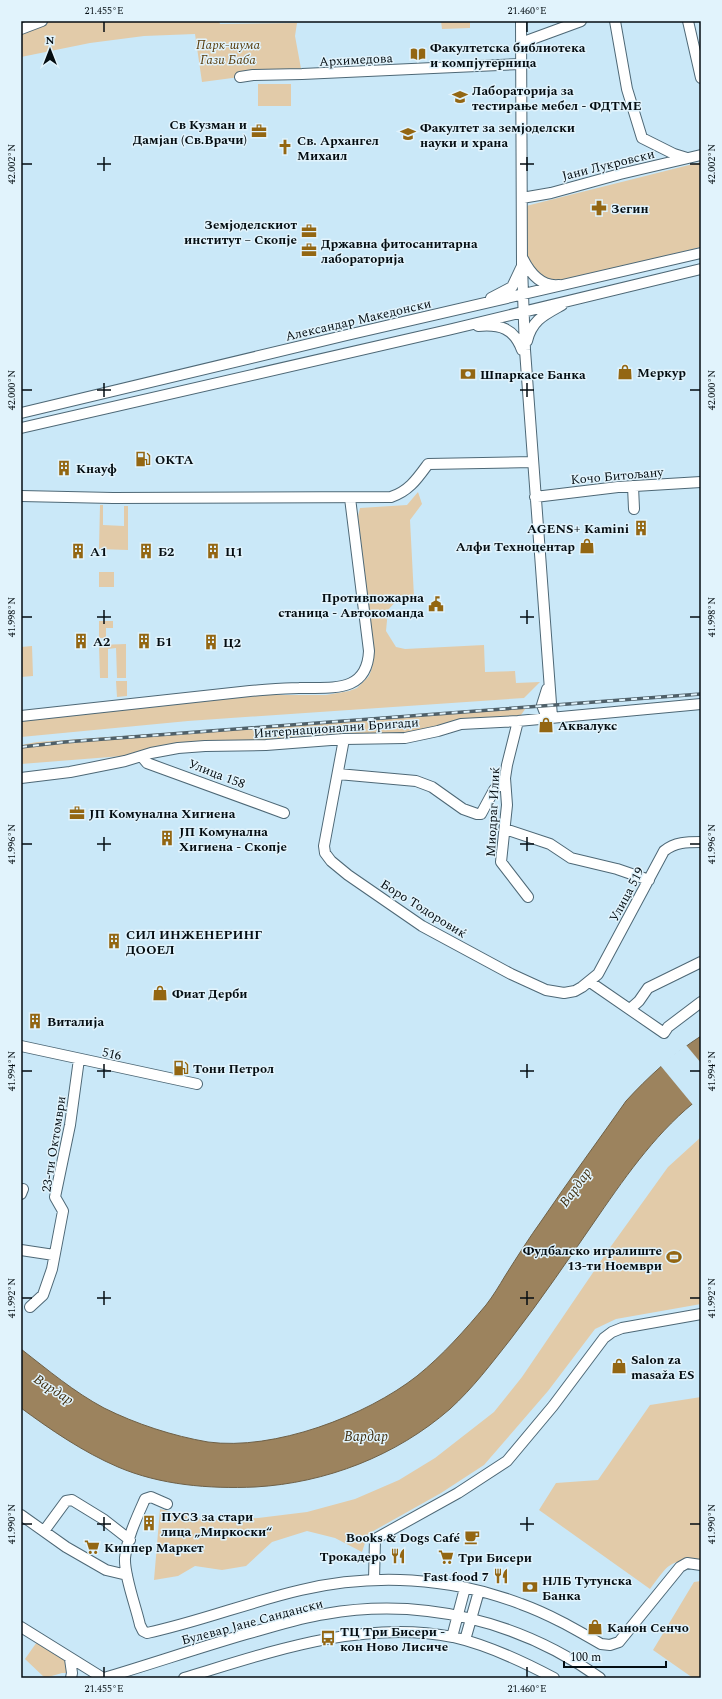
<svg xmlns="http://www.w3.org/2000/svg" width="722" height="1699" viewBox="0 0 722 1699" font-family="Spectral,serif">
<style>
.green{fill:#e2cba9}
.water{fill:#9c835e;stroke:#6e6047}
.pier{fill:#cae8f8}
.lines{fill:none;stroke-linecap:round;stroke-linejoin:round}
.minor-casing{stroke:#4e6876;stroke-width:12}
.minor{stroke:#fff;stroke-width:10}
.rail-casing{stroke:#4f6069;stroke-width:3.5}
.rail{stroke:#e1f3fc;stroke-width:2;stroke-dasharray:6;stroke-linecap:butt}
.ticks{fill:none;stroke:#040d12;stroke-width:1.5}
.labels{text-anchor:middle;stroke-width:3;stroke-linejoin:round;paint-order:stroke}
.park-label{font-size:13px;font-style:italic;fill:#583c0c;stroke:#e1f3fc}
.poi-label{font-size:13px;font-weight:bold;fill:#040d12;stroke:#e1f3fc;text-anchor:start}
.street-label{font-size:13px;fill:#040d12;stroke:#e1f3fc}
.water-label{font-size:14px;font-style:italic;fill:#3f2c0c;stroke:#e1f3fc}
.neatline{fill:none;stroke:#040d12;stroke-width:1.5}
.ticks-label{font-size:10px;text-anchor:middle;fill:#040d12}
</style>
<rect width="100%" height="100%" fill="#cae8f8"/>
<path class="green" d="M21,21H219L220,24L297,23L295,36L302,74L240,77L202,82L195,34L144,36L90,43L21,57Z
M441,21H470V28L442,29Z
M258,84H291V106H258Z
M701,162V247L558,282L537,276L528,260L526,206Z
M418,492L422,504L410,520L414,597L399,598L388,610L386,631L396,647L405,649L484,645L485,672L515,671L516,683L540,682L524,698L188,721L21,737V720L219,699L265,695H326L349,691L357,688L369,676L372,668L373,645L358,516L360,508L407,505Z
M100,505H103V525L124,526V506H128V550L99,549Z
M99,572H114V587H99Z
M99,621H113V628H106V638H99Z
M126,644V678H117L116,648L108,649V678H100L99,645Z
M32,646L33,676L21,677V647Z
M116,681H127V696L117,697Z
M526,708L518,719L414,733L21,764V745L37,742Z
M701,1137V1304L616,1319L595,1329L548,1391L484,1465L441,1493L368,1534L362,1552L335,1538L307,1531L272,1542L246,1566L222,1570L195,1566L178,1576L154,1580L160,1509L205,1520L258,1518L307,1512L355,1499L399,1480L435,1458L494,1412L522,1377L609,1249L668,1167Z
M701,1397V1560C668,1560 669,1564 650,1589L539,1510L556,1483L598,1480L650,1405Z
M701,1581V1678H693L653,1650L694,1582Z
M39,1639L70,1659L66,1673H62L45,1678L25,1659Z"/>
<path class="water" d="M701,1036V1097C659,1129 628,1173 599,1215C570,1257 541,1300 510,1340C491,1364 473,1388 450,1409C396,1456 326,1483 255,1487C209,1489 160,1485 118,1467C83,1452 51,1430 21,1408V1349C48,1370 74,1392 104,1408C136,1424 173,1436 208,1442C274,1451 366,1416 417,1376C443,1355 465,1330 486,1305C493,1296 499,1286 505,1276C517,1257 529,1238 542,1220C569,1180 598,1141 626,1101C648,1077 673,1054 701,1036Z"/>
<path class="pier" d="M686,1045L701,1063V1100L693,1105L660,1065Z"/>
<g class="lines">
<g class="minor-casing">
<path id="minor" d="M521,21L522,266L525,350L552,717
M615,21L627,89L642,138L674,154L687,158
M688,21L701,78
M21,29L42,21
M521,43L581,21
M240,77L253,75L302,74L521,64
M522,198L551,193L620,174L701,155
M523,259C530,273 541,287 559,285
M491,298L512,287L521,268
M478,326C500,324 514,328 522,350
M527,341C532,320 544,315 562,305
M21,413L347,335L701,253
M21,428L448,330L701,269
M633,486L634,509
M21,496L113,498L391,497C409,491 417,479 428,464L533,462
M535,497L618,487L701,482
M547,689L542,705L547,718
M21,716L250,691C266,690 282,688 299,688C331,687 367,694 369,651L350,498
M518,721L507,765L505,778L507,805L501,862L528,897
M344,739L324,846L325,853L331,861L348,875L422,926L511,974L546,990L564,993L575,991L582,987L598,974L664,851C675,842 687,842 701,842
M142,757L147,763L284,813
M338,774L416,781L432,787L463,809L477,814H481L494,790L505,778
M21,778L70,772L125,761L151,753L178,748L205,746L266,745L344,739L405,738L438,731L461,724L518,721L701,704
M505,829L550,844L571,858L617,869L649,880
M590,982L664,1033L668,1027L701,1002
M630,1009L639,1001L648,988L701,962
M21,1046L197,1084
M21,1194L23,1189
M21,1250L54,1255
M30,1307L43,1295L52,1269L63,1211L55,1197L70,1125L79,1059
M167,1504L151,1497L145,1499C137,1517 127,1538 125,1558C124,1575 136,1607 140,1625L143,1631L147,1633C199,1622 249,1602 301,1590C373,1573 451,1577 521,1604C549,1614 575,1629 601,1644L610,1645L619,1642L680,1567L687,1563L701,1565
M21,1515L66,1547L106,1570L127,1575
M44,1531L66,1501L72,1500L103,1519L130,1540
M374,1580L375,1539L458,1493L507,1461L553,1406L604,1338L612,1332L622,1328L701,1314
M21,1627L103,1678
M452,1637L465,1588
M465,1640L479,1591
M70,1659L72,1673L71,1678
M104,1678C151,1664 198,1648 246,1634C272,1627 298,1618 325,1614C422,1597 520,1621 600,1678
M184,1678C270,1652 362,1619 453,1637C488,1645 522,1661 554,1678"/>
</g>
<use href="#minor" class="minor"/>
<g class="rail-casing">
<path id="rail" d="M21,747L65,742L701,694"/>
</g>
<use href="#rail" class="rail"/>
</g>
<path class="ticks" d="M104,22V32M527,22V32M104,157V171M527,157V171M22,164H32M97,164H111M520,164H534M690,164H700M104,383V397M527,383V397M22,390H32M97,390H111M520,390H534M690,390H700M104,610V624M527,610V624M22,617H32M97,617H111M520,617H534M690,617H700M104,837V851M527,837V851M22,844H32M97,844H111M520,844H534M690,844H700M104,1064V1078M527,1064V1078M22,1071H32M97,1071H111M520,1071H534M690,1071H700M104,1291V1305M527,1291V1305M22,1298H32M97,1298H111M520,1298H534M690,1298H700M104,1517V1531M527,1517V1531M22,1524H32M97,1524H111M520,1524H534M690,1524H700M104,1667V1677M527,1667V1677"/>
<defs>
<g id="library-bare" transform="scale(1.2)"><path d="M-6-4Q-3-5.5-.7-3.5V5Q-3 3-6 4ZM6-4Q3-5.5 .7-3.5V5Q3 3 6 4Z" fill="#936612" stroke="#e1f3fc" stroke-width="2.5" paint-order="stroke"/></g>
<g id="university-bare" transform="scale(1.2)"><path d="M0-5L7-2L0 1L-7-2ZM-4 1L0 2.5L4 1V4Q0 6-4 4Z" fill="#936612" stroke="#e1f3fc" stroke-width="2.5" paint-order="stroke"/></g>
<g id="office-bare" transform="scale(1.2)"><path d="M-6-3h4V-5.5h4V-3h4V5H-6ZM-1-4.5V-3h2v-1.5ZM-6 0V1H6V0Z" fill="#936612" stroke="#e1f3fc" stroke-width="2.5" paint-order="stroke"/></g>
<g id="church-bare" transform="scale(1.2)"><path d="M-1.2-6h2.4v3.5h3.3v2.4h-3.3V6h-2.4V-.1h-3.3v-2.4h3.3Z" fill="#936612" stroke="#e1f3fc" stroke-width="2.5" paint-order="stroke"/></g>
<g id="pharmacy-bare" transform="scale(1.2)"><path d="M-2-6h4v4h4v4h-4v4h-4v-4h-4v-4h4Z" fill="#936612" stroke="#e1f3fc" stroke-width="2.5" paint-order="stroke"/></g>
<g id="shop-bare" transform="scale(1.2)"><path d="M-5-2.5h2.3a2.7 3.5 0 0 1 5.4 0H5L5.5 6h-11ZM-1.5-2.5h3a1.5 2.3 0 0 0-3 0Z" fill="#936612" stroke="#e1f3fc" stroke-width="2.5" paint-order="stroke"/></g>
<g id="bank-bare" transform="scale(1.2)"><path d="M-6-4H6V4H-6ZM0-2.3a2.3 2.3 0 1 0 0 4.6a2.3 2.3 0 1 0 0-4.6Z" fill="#936612" stroke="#e1f3fc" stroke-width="2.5" paint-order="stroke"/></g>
<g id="fuel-bare" transform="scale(1.2)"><path d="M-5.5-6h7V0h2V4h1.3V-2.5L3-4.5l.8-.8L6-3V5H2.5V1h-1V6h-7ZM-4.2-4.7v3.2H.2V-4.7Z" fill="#936612" stroke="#e1f3fc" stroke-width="2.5" paint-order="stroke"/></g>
<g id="building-bare" transform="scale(1.2)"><path d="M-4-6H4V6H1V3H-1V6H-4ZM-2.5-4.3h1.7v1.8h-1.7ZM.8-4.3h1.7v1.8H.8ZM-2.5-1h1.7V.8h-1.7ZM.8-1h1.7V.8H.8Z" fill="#936612" stroke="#e1f3fc" stroke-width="2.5" paint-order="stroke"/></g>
<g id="civic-bare" transform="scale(1.2)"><path d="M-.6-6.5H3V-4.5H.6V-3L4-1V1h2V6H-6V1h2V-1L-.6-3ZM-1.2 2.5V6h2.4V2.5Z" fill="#936612" stroke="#e1f3fc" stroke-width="2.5" paint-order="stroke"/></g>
<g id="stadium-bare" transform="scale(1.2)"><path d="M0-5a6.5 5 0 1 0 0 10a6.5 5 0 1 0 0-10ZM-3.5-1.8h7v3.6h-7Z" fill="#936612" stroke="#e1f3fc" stroke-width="2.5" paint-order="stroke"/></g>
<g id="cafe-bare" transform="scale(1.2)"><path d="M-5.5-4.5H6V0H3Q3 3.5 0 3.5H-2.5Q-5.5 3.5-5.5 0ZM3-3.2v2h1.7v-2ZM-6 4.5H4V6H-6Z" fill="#936612" stroke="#e1f3fc" stroke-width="2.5" paint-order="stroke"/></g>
<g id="supermarket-bare" transform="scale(1.2)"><path d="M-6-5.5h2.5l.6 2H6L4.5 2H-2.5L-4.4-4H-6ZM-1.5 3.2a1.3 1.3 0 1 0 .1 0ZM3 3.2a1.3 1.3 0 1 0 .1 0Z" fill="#936612" stroke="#e1f3fc" stroke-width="2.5" paint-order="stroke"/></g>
<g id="restaurant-bare" transform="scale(1.2)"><path d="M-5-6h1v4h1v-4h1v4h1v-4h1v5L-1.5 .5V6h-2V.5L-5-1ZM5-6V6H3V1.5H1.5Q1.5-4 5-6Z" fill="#936612" stroke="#e1f3fc" stroke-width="2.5" paint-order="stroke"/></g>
<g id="bus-bare" transform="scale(1.2)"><path d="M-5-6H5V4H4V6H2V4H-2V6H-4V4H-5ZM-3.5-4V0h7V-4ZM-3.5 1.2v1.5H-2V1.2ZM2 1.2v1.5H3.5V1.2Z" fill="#936612" stroke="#e1f3fc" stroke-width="2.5" paint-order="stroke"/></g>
</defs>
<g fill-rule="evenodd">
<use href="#library-bare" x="418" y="54"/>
<use href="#university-bare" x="460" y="97"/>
<use href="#office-bare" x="259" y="131"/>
<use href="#university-bare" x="408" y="134"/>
<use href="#church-bare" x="285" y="147"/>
<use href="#pharmacy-bare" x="599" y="208"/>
<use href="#office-bare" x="309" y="231"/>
<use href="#office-bare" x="309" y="250"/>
<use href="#shop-bare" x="625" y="372"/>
<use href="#bank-bare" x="468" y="374"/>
<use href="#fuel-bare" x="143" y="459"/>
<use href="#building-bare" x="64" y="468"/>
<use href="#building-bare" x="641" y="528"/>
<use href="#shop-bare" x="587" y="546"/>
<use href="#building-bare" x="78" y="551"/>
<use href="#building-bare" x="146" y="551"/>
<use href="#building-bare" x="213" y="551"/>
<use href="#civic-bare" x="436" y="604"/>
<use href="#building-bare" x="81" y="641"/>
<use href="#building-bare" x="144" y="641"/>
<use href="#building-bare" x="211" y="642"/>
<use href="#shop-bare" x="546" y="725"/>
<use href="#office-bare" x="77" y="813"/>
<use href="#building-bare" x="167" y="838"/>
<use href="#building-bare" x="114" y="941"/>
<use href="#shop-bare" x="160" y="993"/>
<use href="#building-bare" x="35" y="1021"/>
<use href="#fuel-bare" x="181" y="1068"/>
<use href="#stadium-bare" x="674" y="1257"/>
<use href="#shop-bare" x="619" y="1366"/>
<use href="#building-bare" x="149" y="1523"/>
<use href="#cafe-bare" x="472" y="1537"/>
<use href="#supermarket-bare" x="92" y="1547"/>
<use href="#restaurant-bare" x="398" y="1556"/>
<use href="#supermarket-bare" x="446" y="1557"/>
<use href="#restaurant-bare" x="501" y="1576"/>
<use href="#bank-bare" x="530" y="1587"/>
<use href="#shop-bare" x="595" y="1627"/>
<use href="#bus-bare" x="328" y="1638"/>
</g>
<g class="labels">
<g class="park-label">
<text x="228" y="49">Парк-шума<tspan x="228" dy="15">Гази Баба</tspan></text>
</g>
<g class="poi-label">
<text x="430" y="52">Факултетска библиотека<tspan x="430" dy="15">и компјутерница</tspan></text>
<text x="472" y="95">Лабораторија за<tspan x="472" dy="15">тестирање мебел - ФДТМЕ</tspan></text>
<text x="247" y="129" text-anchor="end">Св Кузман и<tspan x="247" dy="15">Дамјан (Св.Врачи)</tspan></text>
<text x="420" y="132">Факултет за земјоделски<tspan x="420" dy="15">науки и храна</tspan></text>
<text x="297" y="145">Св. Архангел<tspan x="297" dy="15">Михаил</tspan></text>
<text x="611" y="213">Зегин</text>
<text x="297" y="229" text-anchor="end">Земјоделскиот<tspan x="297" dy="15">институт – Скопје</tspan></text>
<text x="321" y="248">Државна фитосанитарна<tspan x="321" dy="15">лабораторија</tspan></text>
<text x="637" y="377">Меркур</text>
<text x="480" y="379">Шпаркасе Банка</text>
<text x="155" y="464">ОКТА</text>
<text x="76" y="473">Кнауф</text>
<text x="629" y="533" text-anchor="end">AGENS+ Kamini</text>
<text x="575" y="551" text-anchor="end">Алфи Техноцентар</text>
<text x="90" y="556">А1</text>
<text x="158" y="556">Б2</text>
<text x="225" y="556">Ц1</text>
<text x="424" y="602" text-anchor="end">Противпожарна<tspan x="424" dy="15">станица - Автокоманда</tspan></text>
<text x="93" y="646">А2</text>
<text x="156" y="646">Б1</text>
<text x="223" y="647">Ц2</text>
<text x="558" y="730">Аквалукс</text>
<text x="89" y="818">ЈП Комунална Хигиена</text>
<text x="179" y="836">ЈП Комунална<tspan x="179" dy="15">Хигиена - Скопје</tspan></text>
<text x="126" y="939">СИЛ ИНЖЕНЕРИНГ<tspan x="126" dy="15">ДООЕЛ</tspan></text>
<text x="172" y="998">Фиат Дерби</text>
<text x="47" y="1026">Виталија</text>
<text x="193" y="1073">Тони Петрол</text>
<text x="662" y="1255" text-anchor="end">Фудбалско игралиште<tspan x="662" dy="15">13-ти Ноември</tspan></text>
<text x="631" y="1364">Salon za<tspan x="631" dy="15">masaža ES</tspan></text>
<text x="161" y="1521">ПУСЗ за стари<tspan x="161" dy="15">лица „Миркоски“</tspan></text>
<text x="460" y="1542" text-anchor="end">Books &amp; Dogs Café</text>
<text x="104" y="1552">Киппер Маркет</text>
<text x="386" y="1561" text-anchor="end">Трокадеро</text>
<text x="458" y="1562">Три Бисери</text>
<text x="489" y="1581" text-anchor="end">Fast food 7</text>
<text x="542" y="1585">НЛБ Тутунска<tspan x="542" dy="15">Банка</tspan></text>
<text x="607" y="1632">Канон Сенчо</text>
<text x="340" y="1636">ТЦ Три Бисери -<tspan x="340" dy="15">кон Ново Лисиче</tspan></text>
</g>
<g class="street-label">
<text transform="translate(356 59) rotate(-3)" y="5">Архимедова</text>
<text transform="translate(608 164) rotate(-14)" y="5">Јани Лукровски</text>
<text transform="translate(358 319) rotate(-13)" y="5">Александар Македонски</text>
<text transform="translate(617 475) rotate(-5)" y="5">Кочо Битољану</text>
<text transform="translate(336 727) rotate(-4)" y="5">Интернационални Бригади</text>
<text transform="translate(217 773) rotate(21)" y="5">Улица 158</text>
<text transform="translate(492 812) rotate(-87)" y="5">Миодраг Илиќ</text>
<text transform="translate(626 894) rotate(-62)" y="5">Улица 519</text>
<text transform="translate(424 908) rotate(32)" y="5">Боро Тодоровиќ</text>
<text transform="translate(112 1053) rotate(13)" y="5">516</text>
<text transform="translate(53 1144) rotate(-81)" y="5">23-ти Октомври</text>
<text transform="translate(252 1621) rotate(-15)" y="5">Булевар Јане Сандански</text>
</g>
<g class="water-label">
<text transform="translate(575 1187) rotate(-54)" y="5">Вардар</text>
<text transform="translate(54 1389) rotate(33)" y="5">Вардар</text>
<text x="366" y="1441">Вардар</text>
</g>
</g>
<rect width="722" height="1699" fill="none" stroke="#e1f3fc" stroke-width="44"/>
<g transform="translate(50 50)" stroke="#e1f3fc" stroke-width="3" paint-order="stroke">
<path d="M0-3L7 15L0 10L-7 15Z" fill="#040d12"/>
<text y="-6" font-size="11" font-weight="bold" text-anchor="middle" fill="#040d12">N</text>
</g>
<path d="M564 1661v6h102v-6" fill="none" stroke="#040d12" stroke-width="2"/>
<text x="570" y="1661" font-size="12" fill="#040d12" stroke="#e1f3fc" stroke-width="3" paint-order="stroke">100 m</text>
<rect x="22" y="22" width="678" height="1655" class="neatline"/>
<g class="ticks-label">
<text x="104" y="14">21.455°E</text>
<text x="527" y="14">21.460°E</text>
<text transform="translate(11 164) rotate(-90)" y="4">42.002°N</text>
<text transform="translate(711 164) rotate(-90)" y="4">42.002°N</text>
<text transform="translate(11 390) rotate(-90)" y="4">42.000°N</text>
<text transform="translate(711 390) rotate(-90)" y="4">42.000°N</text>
<text transform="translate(11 617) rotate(-90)" y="4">41.998°N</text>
<text transform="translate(711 617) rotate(-90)" y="4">41.998°N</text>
<text transform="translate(11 844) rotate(-90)" y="4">41.996°N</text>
<text transform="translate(711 844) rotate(-90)" y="4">41.996°N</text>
<text transform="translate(11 1071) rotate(-90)" y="4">41.994°N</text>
<text transform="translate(711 1071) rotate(-90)" y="4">41.994°N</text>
<text transform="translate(11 1298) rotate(-90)" y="4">41.992°N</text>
<text transform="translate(711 1298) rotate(-90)" y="4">41.992°N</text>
<text transform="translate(11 1524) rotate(-90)" y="4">41.990°N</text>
<text transform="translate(711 1524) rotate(-90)" y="4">41.990°N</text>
<text x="104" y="1692">21.455°E</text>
<text x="527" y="1692">21.460°E</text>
</g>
</svg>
